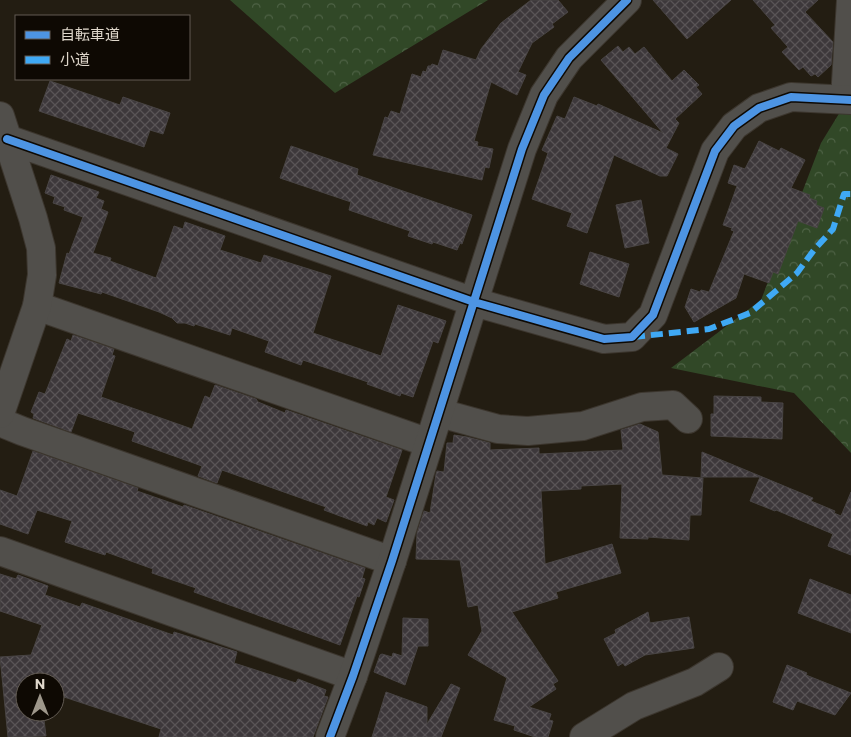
<svg xmlns="http://www.w3.org/2000/svg" width="851" height="737" viewBox="0 0 851 737" font-family="Commissioner,'Noto Sans JP',sans-serif">
<style>
.forest{fill:url(#forest-crowns)}
.building{fill:url(#building-cross-hatch);stroke:#484444}
.lines{fill:none;stroke-linecap:round;stroke-linejoin:round}
.minor-casing{stroke:#3c362e;stroke-width:30}
.tertiary-casing{stroke:#3c362e;stroke-width:30}
.minor{stroke:#514f4b;stroke-width:28}
.tertiary{stroke:#514f4b;stroke-width:28}
.quiet{stroke:#3fa9f5;stroke-width:6;stroke-dasharray:12 6;stroke-linecap:butt}
.cycleway-casing{stroke:#0e0903;stroke-width:11}
.cycleway{stroke:#4d94e3;stroke-width:8}
</style>
<defs>
<pattern id="forest-crowns" width="20" height="18" patternUnits="userSpaceOnUse" patternTransform="scale(1.25)"><rect width="20" height="18" fill="#314827"/><path d="M2 6a3 3 0 1 1 6 0M12 15a3 3 0 1 1 6 0" fill="none" stroke="#4e6245"/></pattern>
<pattern id="building-cross-hatch" width="8" height="8" patternUnits="userSpaceOnUse" patternTransform="scale(1.25)"><rect width="8" height="8" fill="#3d383b"/><path d="M0 0l8 8M0 8l8-8" fill="none" stroke="#595456"/></pattern>
</defs>
<rect width="100%" height="100%" fill="#231d12"/>
<path class="forest" d="M230,0H488L335,93Z
M840,112L851,114V453L794,393L671,368L761,300L821,143Z"/>
<path class="building" d="M531,0H558L568,12L552,24L554,27L532,43L518,72L526,75L517,95L491,82L474,141L478,142L477,146L493,149L489,168L485,167L482,180L373,155L385,117L388,118L391,111L400,114L412,74L421,77L423,71L426,72L428,66H431L432,64L438,66L443,50L476,60L481,49L501,23Z
M653,0H731L687,39Z
M753,0H818L805,12L833,42L831,65L818,77L815,74L811,76L803,67L799,70L782,52L788,47L771,28L775,25Z
M618,46L623,52L629,47L635,54L644,47L672,81L684,70L699,85L696,87L702,94L675,119L679,123L666,148L678,154L667,176H660L614,155L587,233L567,226L572,213L532,199L548,153L542,150L557,116L565,119L574,97L597,106L598,104L663,133L601,60Z
M50,81L120,105L123,97L170,113L163,134L150,130L144,147L39,111Z
M759,141L779,151L781,148L805,160L791,188L810,195L809,198L817,201L816,205L824,208L817,228L798,221L778,274L773,272L769,283L744,274L736,298L694,322L685,307L691,289L700,292L701,290L709,292L734,231L731,230L732,228L723,225L737,186L728,183L734,165L745,169Z
M291,146L358,169L357,175L472,215L462,244L460,243L457,250L433,242L432,244L408,236L410,231L349,210L351,202L280,178Z
M51,175L99,192L96,198L104,201L101,209L108,212L93,253L111,258L110,261L156,278L174,226L183,229L185,222L225,236L220,250L261,263L264,255L331,276L313,333L381,356L398,305L446,321L438,343L433,341L413,397L401,393L400,396L367,384L368,382L303,360L301,365L265,352L269,341L232,328L230,335L195,324L194,326L185,323H177L172,318L159,312L102,292L101,294L59,283L67,253L69,254L83,217L64,210L65,207L53,203L55,197L45,193Z
M641,200L649,243L625,248L616,205Z
M590,252L629,264L619,297L580,284Z
M73,335L114,349L112,355L115,356L101,397L192,429L205,396L210,398L215,385L256,399L258,402L285,413L286,410L402,450L386,497L394,500L386,522L377,518L374,525L368,522L367,526L324,510L326,507L222,470L217,483L198,476L202,466L132,441L135,432L78,413L71,432L33,418L34,414L31,412L39,392L45,394L67,339L71,341Z
M714,396L761,397V402L783,403L782,439L711,436V414H714Z
M640,424L658,432L662,475L703,478L701,515H690L689,540L648,537V539L620,538L622,484L581,486V489L541,491L545,564L612,544L621,573L556,592L558,598L512,612L558,681L553,684L556,689L529,707L551,714L549,720L553,721L548,737H535L514,730L515,726L494,720L507,678L468,655L482,631L478,605L468,607L460,560L416,559L417,533L424,511L430,513L436,474L437,471L444,472L447,443H453L454,435L467,437L490,443V450L539,448V454L623,450L621,430Z
M33,451L138,488L137,491L183,507L184,505L365,568L362,578L365,579L359,597L357,596L340,645L194,592L196,588L152,573L153,569L106,552L105,555L65,542L72,521L37,510L28,534L0,524V490L17,496Z
M702,452L813,498L811,501L835,511L834,513L841,516L851,492V555L828,546L833,534L776,510L775,511L750,501L760,477H701Z
M0,574L16,579L18,575L48,586L45,595L80,607L82,603L173,635L174,632L237,652L234,663L296,683L298,679L326,690L324,696L328,697L313,737H159L161,729L55,694V682H25V712H43L46,736L8,737L0,657L31,655L42,625L0,611Z
M810,579L851,595V633L798,613Z
M648,612L650,623L689,617L694,648L645,655L625,666L623,663L618,666L604,639L616,633L615,630Z
M403,618L428,619V646H418L405,685L374,672L380,655L382,654L392,657L393,653L402,656Z
M787,665L807,673L806,675L851,693L835,715L797,701L793,710L773,702Z
M451,684L460,688L441,737H372L386,692L427,707V724Z"/>
<g class="lines">
<g class="minor-casing">
<path id="minor" d="M845,99L851,0
M37,306L429,443
M440,413L498,429L528,431L583,426L642,407L673,405L688,419
M0,422L22,431L392,561
M0,551L353,676
M584,737L634,706L695,682L719,667"/>
</g>
<g class="tertiary-casing">
<path id="tertiary" d="M0,116L33,218L41,248L42,275L37,306L0,414
M7,139L474,302L604,339L632,337L653,315L715,151L734,126L759,108L791,97L851,100
M330,737L353,676L392,561L522,149L544,95L569,58L627,0"/>
</g>
<use href="#minor" class="minor"/>
<use href="#tertiary" class="tertiary"/>
<path class="quiet" d="M633,337L709,329L750,313L797,273L814,250L833,229L844,194H851"/>
<g class="cycleway-casing">
<path id="cycleway" d="M7,139L474,302L604,339L632,337L653,315L715,151L734,126L759,108L791,97L851,100
M330,737L353,676L392,561L522,149L544,95L569,58L627,0"/>
</g>
<use href="#cycleway" class="cycleway"/>
</g>
<rect x="15" y="15" width="175" height="65" fill="#0e0903" stroke="#625b53"/>
<rect x="25" y="31" width="25" height="8" fill="#4d94e3" stroke="#625b53"/>
<text x="60" y="40" font-size="15" fill="#dfd7cb">自転車道</text>
<rect x="25" y="56" width="25" height="8" fill="#3fa9f5" stroke="#625b53"/>
<text x="60" y="65" font-size="15" fill="#dfd7cb">小道</text>
<g transform="translate(40 697)"><circle r="24" fill="#0e0903" stroke="#625b53"/>
<path d="M0-4L9 19L0 12L-9 19Z" fill="#9d968a"/>
<text y="-8" font-size="14" font-weight="bold" text-anchor="middle" fill="#dfd7cb">N</text>
</g>
</svg>
